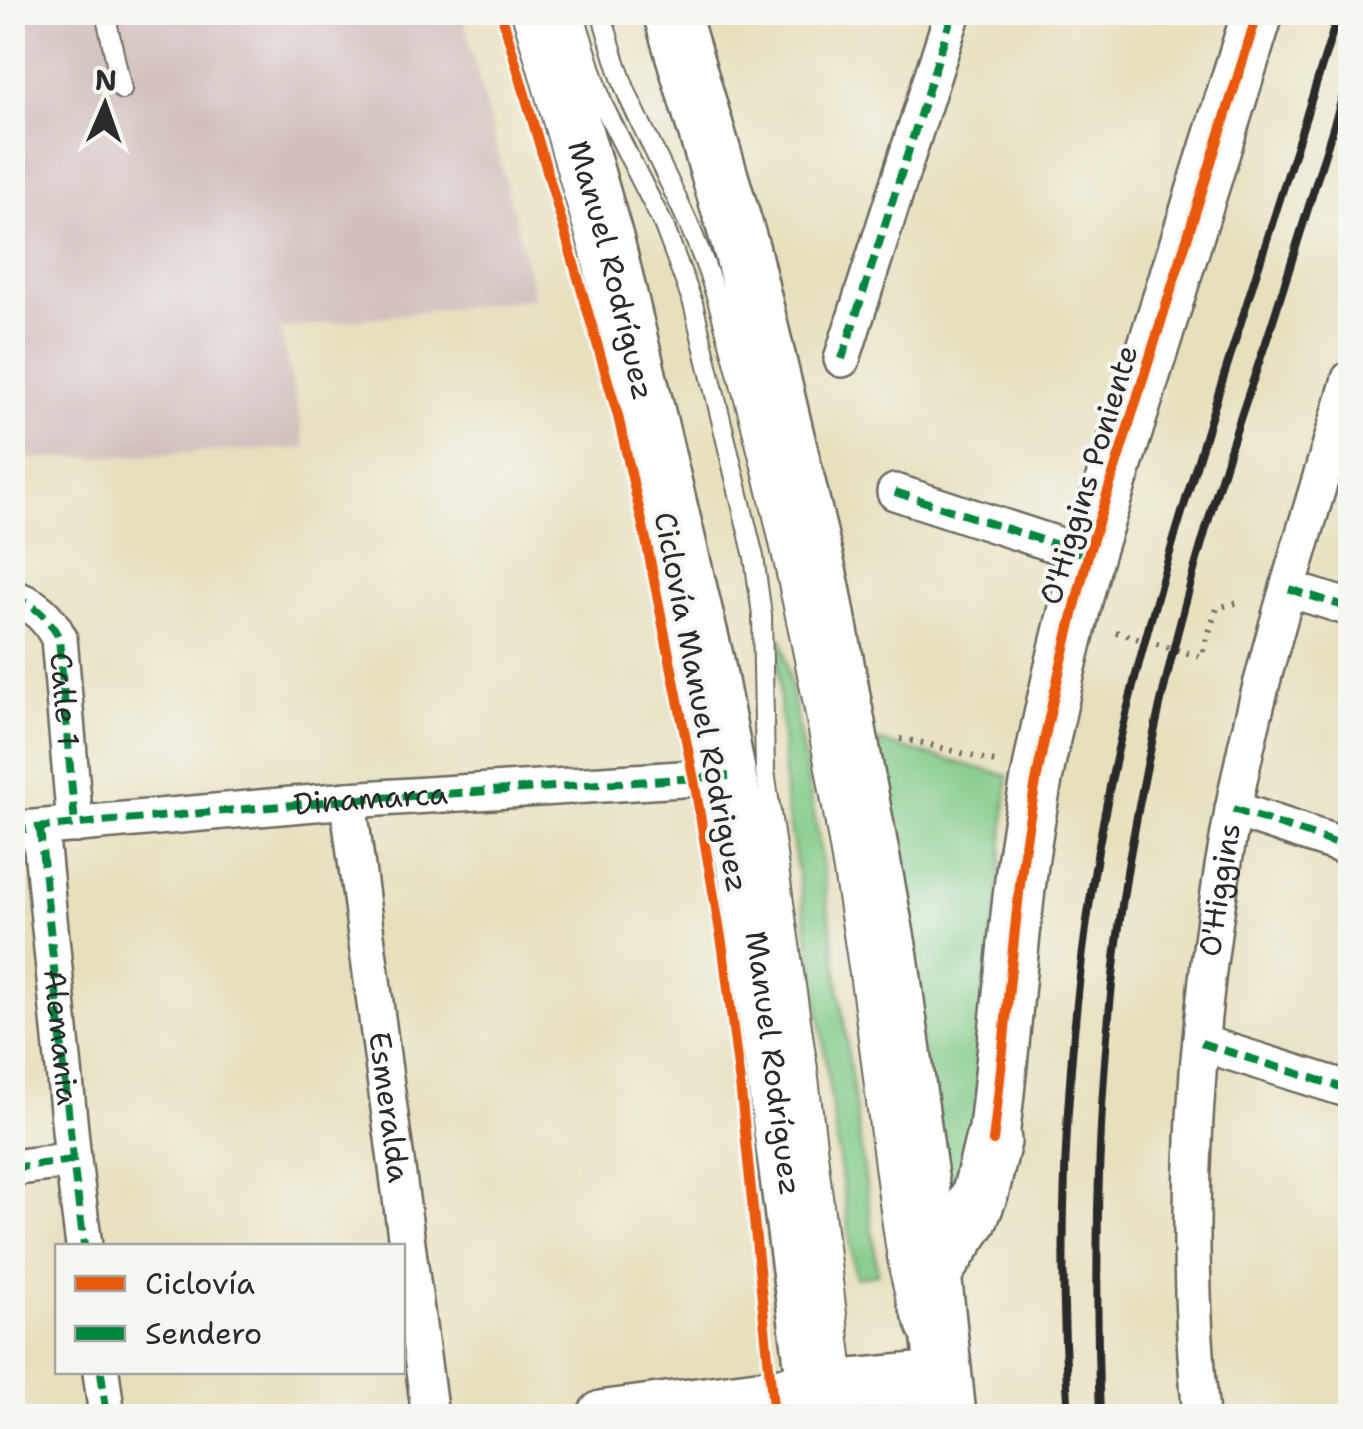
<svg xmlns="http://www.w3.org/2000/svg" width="1363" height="1429" viewBox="0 0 1363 1429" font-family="'Shantell Sans',sans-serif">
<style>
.industrial{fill:#d1bfbd}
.green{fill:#81ca87;stroke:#567a59;stroke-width:2.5}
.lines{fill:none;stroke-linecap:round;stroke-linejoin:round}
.lane-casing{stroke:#6d6a5e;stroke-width:22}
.street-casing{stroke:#6d6a5e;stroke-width:40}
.secondary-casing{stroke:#6d6a5e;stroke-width:55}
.primary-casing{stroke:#6d6a5e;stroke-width:60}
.path{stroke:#6d6a5e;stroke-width:6;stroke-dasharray:2.5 8;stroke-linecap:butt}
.lane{stroke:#fff;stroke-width:18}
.street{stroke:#fff;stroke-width:35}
.secondary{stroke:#fff;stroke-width:50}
.primary{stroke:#fff;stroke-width:55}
.rail{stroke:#2b2b2b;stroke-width:8}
.quiet{stroke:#00873e;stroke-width:8;stroke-dasharray:15 8;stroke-linecap:butt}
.cycleway-casing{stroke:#f6f6f2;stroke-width:16}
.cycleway{stroke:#e8590c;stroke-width:10}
.labels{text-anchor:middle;stroke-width:8;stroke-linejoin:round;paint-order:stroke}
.street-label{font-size:30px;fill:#2b2b2b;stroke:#f6f6f2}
</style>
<rect width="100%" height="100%" fill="#f6f6f2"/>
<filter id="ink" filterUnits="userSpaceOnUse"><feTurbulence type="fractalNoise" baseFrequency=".01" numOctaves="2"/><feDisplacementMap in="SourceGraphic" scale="20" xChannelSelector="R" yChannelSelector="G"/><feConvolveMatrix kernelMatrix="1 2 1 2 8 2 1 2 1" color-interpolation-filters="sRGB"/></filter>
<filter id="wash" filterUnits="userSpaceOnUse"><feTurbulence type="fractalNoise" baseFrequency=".0048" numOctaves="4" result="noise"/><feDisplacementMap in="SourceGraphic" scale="40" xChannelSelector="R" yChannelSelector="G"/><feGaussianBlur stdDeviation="2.25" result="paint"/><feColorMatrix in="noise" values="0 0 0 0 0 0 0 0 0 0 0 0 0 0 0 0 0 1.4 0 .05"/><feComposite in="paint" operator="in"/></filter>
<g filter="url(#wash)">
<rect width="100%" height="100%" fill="#e7e0bd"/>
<path class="industrial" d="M12,13H462L535,298L280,329L306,448L17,460L12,442Z"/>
<path class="green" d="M782,638L819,840L878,1274L855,1278L811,952L785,798L777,640Z
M877,741L1008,776L978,1152L948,1228Z"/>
</g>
<g filter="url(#ink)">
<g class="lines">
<g class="lane-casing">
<path id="lane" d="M105,12L122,90
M574,12L603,105L664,226L693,303L754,557L762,615L765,771L808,1069L849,1416
M601,12C610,41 617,71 629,98C662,170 700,237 721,313C783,534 829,767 862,994C875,1086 884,1179 899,1271L907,1304L918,1332"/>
</g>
<g class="street-casing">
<g id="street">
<path d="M842,359L953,12"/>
<path d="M895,492L1088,555"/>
<path d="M1289,589L1350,608"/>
<path d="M12,598C35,604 48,617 59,638L75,825"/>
<path id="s1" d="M348,800L430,1416"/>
<path d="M1233,809L1350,848"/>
<path id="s2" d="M40,828L73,1160L84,1246"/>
<path d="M12,830L348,800L729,776"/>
<path d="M1201,1043L1350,1090"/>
<path d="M12,1168L73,1160"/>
<path d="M101,1372L107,1416"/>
<path id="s3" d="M1201,1416C1181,1214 1195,1011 1233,811C1260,665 1309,522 1350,379"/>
</g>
</g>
<g class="secondary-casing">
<path id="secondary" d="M993,1141C1005,1045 1011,949 1024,853C1039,752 1063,653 1088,555L1258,12
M603,1416L815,1388L943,1376"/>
</g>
<g class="primary-casing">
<g id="primary">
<path id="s4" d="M540,12L607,245L706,661L745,865L760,961L819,1416"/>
<path d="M671,12L742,251L822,588L890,957L933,1273L948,1416"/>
<path d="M933,1273L970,1218L981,1190L993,1141"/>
</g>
</g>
<path class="path" d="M1116,632L1201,657L1217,608L1243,601
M900,739L919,742L995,762"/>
<use href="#lane" class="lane"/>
<use href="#street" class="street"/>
<use href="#secondary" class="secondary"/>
<use href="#primary" class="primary"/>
<path class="rail" d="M1069,1416C1053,1193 1072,945 1123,727C1149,617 1183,509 1216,401C1257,271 1298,142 1339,12
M1100,1416C1093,1233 1098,1048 1128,866C1151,732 1183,599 1224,469C1238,423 1254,378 1269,333C1297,246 1323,159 1350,73"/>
<g class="quiet">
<path d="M842,359L953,12"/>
<path d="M895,492L1088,555"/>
<path d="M1289,589L1350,608"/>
<path id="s5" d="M12,598C35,604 48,617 59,638L75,825"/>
<path d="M1233,809L1350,848"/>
<path d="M40,828L73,1160L84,1246"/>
<path id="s6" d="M12,830L348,800L729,776"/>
<path d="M1201,1043L1350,1090"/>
<path d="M12,1168L73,1160"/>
<path d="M101,1372L107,1416"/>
</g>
<g class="cycleway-casing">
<path id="cycleway" d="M501,12L618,416L645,535L694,780L723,949L741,1092L774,1416
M993,1141C1005,1045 1011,949 1024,853C1039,752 1063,653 1088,555L1258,12"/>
</g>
<use href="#cycleway" class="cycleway"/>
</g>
</g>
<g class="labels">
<g class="street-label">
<text dy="10" stroke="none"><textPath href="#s4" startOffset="268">Manuel Rodríguez</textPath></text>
<text transform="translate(1089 475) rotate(-73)" y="10">O'Higgins Poniente</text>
<text dy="10" stroke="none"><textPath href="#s5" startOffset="125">Calle 1</textPath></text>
<text transform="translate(701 702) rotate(79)" y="10">Ciclovía Manuel Rodriguez</text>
<text dy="10" stroke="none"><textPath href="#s6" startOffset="360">Dinamarca</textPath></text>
<text dy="10" stroke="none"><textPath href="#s3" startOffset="528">O'Higgins</textPath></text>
<text dy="10" stroke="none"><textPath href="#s2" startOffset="210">Alemania</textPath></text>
<text dy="10" stroke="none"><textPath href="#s4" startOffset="1078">Manuel Rodríguez</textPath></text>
<text dy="10" stroke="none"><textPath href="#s1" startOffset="310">Esmeralda</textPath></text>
</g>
</g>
<rect width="1363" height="1429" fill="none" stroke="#f6f6f2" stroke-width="50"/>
<rect x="55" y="1244" width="350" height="130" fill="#f6f6f2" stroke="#a5a5a2" stroke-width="2.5"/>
<rect x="75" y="1276" width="50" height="15" fill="#e8590c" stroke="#a5a5a2" stroke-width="2.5"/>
<text x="145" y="1294" font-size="30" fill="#2b2b2b">Ciclovía</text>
<rect x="75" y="1326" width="50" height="15" fill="#00873e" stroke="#a5a5a2" stroke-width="2.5"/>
<text x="145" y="1344" font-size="30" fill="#2b2b2b">Sendero</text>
<g transform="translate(105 105) rotate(2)" stroke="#f6f6f2" stroke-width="8" paint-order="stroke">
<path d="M0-8L18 38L0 25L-18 38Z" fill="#2b2b2b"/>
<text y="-15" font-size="28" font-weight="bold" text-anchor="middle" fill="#2b2b2b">N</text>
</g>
</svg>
